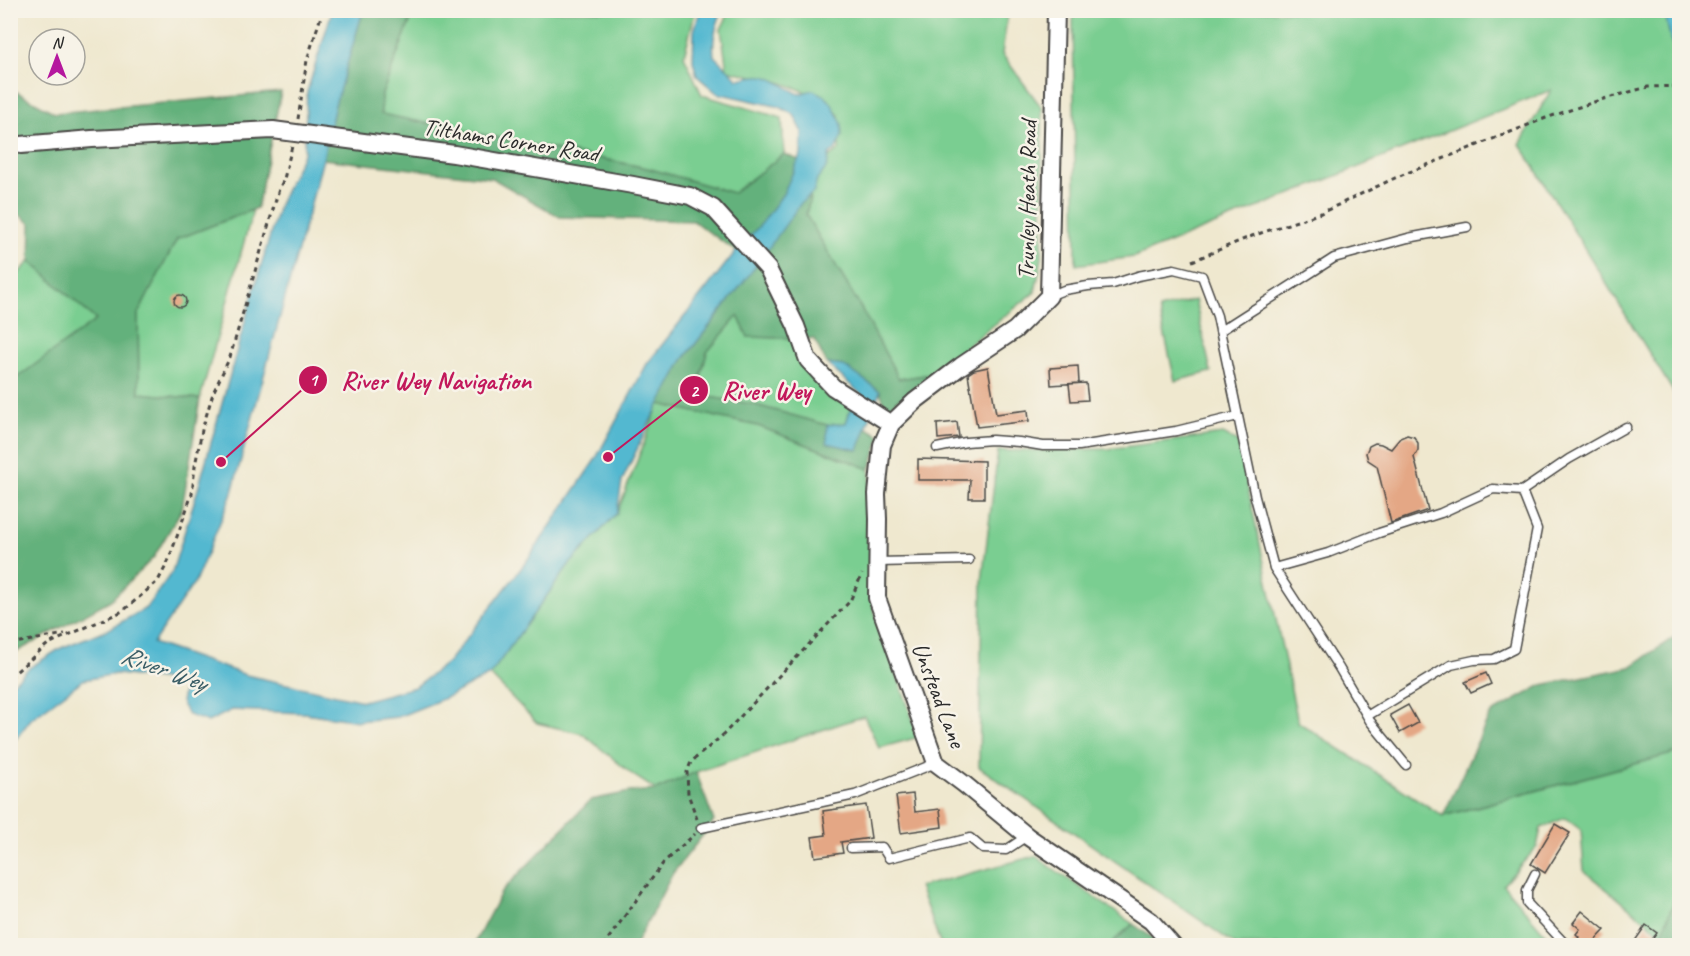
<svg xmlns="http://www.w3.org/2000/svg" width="1690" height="956" viewBox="0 0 1690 956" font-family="Caveat,sans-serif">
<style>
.green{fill:#7ace91;stroke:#527c5e;stroke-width:1.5}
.forest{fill:#63b17b;stroke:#476e53;stroke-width:1.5}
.water{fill:#52b8d0;stroke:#3e727e;stroke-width:1.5}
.building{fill:#e4a785}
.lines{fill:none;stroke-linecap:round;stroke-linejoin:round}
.lane-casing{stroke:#484744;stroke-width:11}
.street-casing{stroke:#484744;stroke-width:20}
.path{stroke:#484744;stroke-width:3;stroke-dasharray:4.5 4.5;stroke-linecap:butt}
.lane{stroke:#fff;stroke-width:8}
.street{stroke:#fff;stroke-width:16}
.labels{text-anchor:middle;stroke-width:5;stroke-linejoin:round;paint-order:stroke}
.street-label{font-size:24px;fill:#2b2b2b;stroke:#f7f3e8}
.water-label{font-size:26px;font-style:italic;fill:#395c65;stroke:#f7f3e8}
.leader{fill:none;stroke:#c2185b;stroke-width:2}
.callout-dot{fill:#c2185b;stroke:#f7f3e8;stroke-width:2}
.mark-label{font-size:18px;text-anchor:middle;font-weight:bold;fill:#fff}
.callout-label{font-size:26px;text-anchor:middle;font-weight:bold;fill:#c2185b;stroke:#f7f3e8;stroke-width:5;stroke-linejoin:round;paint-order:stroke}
</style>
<rect width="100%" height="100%" fill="#f7f3e8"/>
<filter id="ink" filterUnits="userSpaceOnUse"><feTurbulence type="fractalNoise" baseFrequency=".0167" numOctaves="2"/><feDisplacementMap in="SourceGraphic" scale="12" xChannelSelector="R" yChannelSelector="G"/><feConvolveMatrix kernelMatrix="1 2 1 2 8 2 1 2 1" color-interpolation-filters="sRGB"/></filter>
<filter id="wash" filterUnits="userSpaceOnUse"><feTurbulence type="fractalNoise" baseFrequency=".008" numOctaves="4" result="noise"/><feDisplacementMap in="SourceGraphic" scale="24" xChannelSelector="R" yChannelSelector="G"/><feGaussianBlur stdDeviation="1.35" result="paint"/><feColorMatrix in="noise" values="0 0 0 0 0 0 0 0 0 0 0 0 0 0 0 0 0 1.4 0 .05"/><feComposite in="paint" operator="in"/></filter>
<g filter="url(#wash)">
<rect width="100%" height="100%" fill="#efe8cf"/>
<path class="green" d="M414,11H696L693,20L684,56L702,95L782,118L784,154L733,193L647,168L381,114L382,94Z
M730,11H1008L1002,54L1042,108V258L1035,292L932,374L899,379L861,308L806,215L817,167L839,150V115L819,97L783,83L727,70L721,29Z
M1073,11H1679V401L1520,144L1551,90L1134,257L1076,265Z
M253,210L200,399L139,393L138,314L177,239Z
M30,261L96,320L11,383V281Z
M1195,300L1211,372L1175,381L1159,309Z
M738,316L748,337L787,338L800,344L812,379L851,408L846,423L827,425L752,404L696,395L707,352Z
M659,404L758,426L870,469L873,607L919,737L879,748L864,716L696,772L656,790L633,775L583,734L537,723L490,675L568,566L617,513Z
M1223,434L1238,442L1298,722L1443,816L1679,752V887L1662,934L1584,871L1581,830L1565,818L1541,828L1537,847L1503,885L1555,945H1236L979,767L982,581L998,451L1107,449Z
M1035,856L1133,924L1109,945H941L919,887Z"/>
<path class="forest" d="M363,11H414L382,94L381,114L647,168L733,193L784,154L817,167L806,215L861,308L899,379L932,374L886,410L880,391L844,366L827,364L814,339L748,337L738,316L707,352L696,395L752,404L827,425V443L857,450L866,427L881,436L870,469L758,426L659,404L683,360L722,310L766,243L736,251L693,221L560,217L492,178L323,159L335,105Z
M11,89L55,113L281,92L257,208L177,239L138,314L139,393L200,399L182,509L154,557L111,600L11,655L10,383L96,320L30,261L31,224L11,208Z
M1679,634V752L1443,816L1489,717L1492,713L1542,685L1630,667Z
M696,772L714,821L673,873L635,945L473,946L502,891L591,800L630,792L656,790Z
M1679,887V943L1667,938L1662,934Z
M1133,924L1163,945L1109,946Z"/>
<path class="water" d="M332,11H363L335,105L323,159L231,496L196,580L153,643L246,675L363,701L415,687L448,662L526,562L595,460L647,364L736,251L762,223L783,194L801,154L802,131L794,115L780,107L717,93L697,76L693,61L694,31L700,11H722C716,26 712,39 714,56L738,79C746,78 755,75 763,76C773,77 789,89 799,94L813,90L824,95L831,103L842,124V136L835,150L829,155L827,167L817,180L814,192L801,203L756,266L683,360L650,422L622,481L617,513L568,566L490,675L445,698L398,717L358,721L304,713L232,710L208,722L188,715L181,702L184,687L162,679L116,674L83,680L31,719L11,745V685L29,668L61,648L111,628L146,608L172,572L198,489L253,293L280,202L304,152L307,92Z
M1664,11H1679V58L1671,41Z
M827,364L844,366L880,391L858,450L827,443V425L846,423L851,408L862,395Z"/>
<g id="blocks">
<path class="building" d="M174 301a6 6 0 1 1 12 0a6 6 0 1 1-12 0Z
M1078,366L1079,383L1051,385L1050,368Z
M988,367L996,414L1028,410L1029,421L977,427L968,374L974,370Z
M1086,383L1088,400L1071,401L1069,384Z
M957,422L959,437L938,439L937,424Z
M1407,435L1414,437L1418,443V450L1414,457L1428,510L1391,523L1377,466L1368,460L1366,453L1369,446L1375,443L1381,444L1391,449L1400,438Z
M918,459L984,461V498H969L970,480H918Z
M1486,673L1491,684L1471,693L1465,682Z
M1408,705L1418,723L1400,733L1390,715Z
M913,794L915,812L940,809L942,827L901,833L896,796Z
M866,805L871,838L841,842L843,853L815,857L812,837L826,835L823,811Z
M1555,824L1570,833L1545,873L1531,864Z
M1582,911L1605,930L1591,945H1573L1579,937L1576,934L1580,929L1573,923Z
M1646,925L1657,933L1648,945H1632Z"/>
</g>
</g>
<g filter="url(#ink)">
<use href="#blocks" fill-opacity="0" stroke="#484744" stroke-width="1.5"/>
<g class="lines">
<g class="lane-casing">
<path id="lane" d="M1049,296L1064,290L1088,286L1113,284L1138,276L1174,269L1202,276L1217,316L1255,497L1274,568L1328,553L1379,533L1441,513L1493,489L1522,491L1537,529L1514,649L1494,659L1474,660L1451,665L1367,716
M1220,331L1334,258L1408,238L1467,227
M937,448L966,442L992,440L1019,442L1043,446H1079L1176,431L1238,416
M1522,491L1569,459L1626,427
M878,562L969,560
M1274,568L1339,668L1370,721L1406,765
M701,828L855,795L936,763
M851,848L882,847L889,858L970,838L983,849L1006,850L1027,836
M1535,874L1527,890V903L1567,946"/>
</g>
<g class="street-casing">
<path id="street" d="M1056,10L1049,296L1015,330L961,366L915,401L891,424L882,445L877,494L878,519L877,598L936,763L964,784L1027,836L1151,921L1173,946
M10,143L21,145L92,139L273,130L454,154L633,185L690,196L713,208L768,269L796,326L808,360L833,387L891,424"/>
</g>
<path class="path" d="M298,119L307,60L323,10
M1192,261L1252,236L1321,213L1397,177L1546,118L1600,100L1648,87L1680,86
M10,644L65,634
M10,677L48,644L123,611L158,581L168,562L192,494L195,466L202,430L213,393L230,357L279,189L284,179L292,146
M697,819L688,794L687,772L691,762L723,735L850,601L862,574
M603,946L664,862L695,834"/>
<use href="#lane" class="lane"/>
<use href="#street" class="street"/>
</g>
</g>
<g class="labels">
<g class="street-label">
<text transform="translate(511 140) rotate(9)" y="8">Tilthams Corner Road</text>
<text transform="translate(1027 200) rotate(-89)" y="8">Trunley Heath Road</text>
<text transform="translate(939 695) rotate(69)" y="8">Unstead Lane</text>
</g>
<g class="water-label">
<text transform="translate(164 668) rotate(20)" y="9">River Wey</text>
</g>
</g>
<path class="leader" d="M221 462L313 380M608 457L694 390"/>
<g class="callout-dot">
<circle cx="221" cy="462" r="6"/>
<circle cx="608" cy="457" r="6"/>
<circle cx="313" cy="380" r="15"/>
<circle cx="694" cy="390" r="15"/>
</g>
<g class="mark-label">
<text x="313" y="386">1</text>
<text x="694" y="397">2</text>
</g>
<g class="callout-label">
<text x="436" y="389">River Wey Navigation</text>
<text x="766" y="399">River Wey</text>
</g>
<rect width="1690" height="956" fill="none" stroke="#f7f3e8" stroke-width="36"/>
<g transform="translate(57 57)"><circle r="28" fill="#f7f3e8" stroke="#a5a39c" stroke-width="1.5"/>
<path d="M0-4.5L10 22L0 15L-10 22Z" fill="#b5179e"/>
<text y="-9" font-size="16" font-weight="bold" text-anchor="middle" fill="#2b2b2b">N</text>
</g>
</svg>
